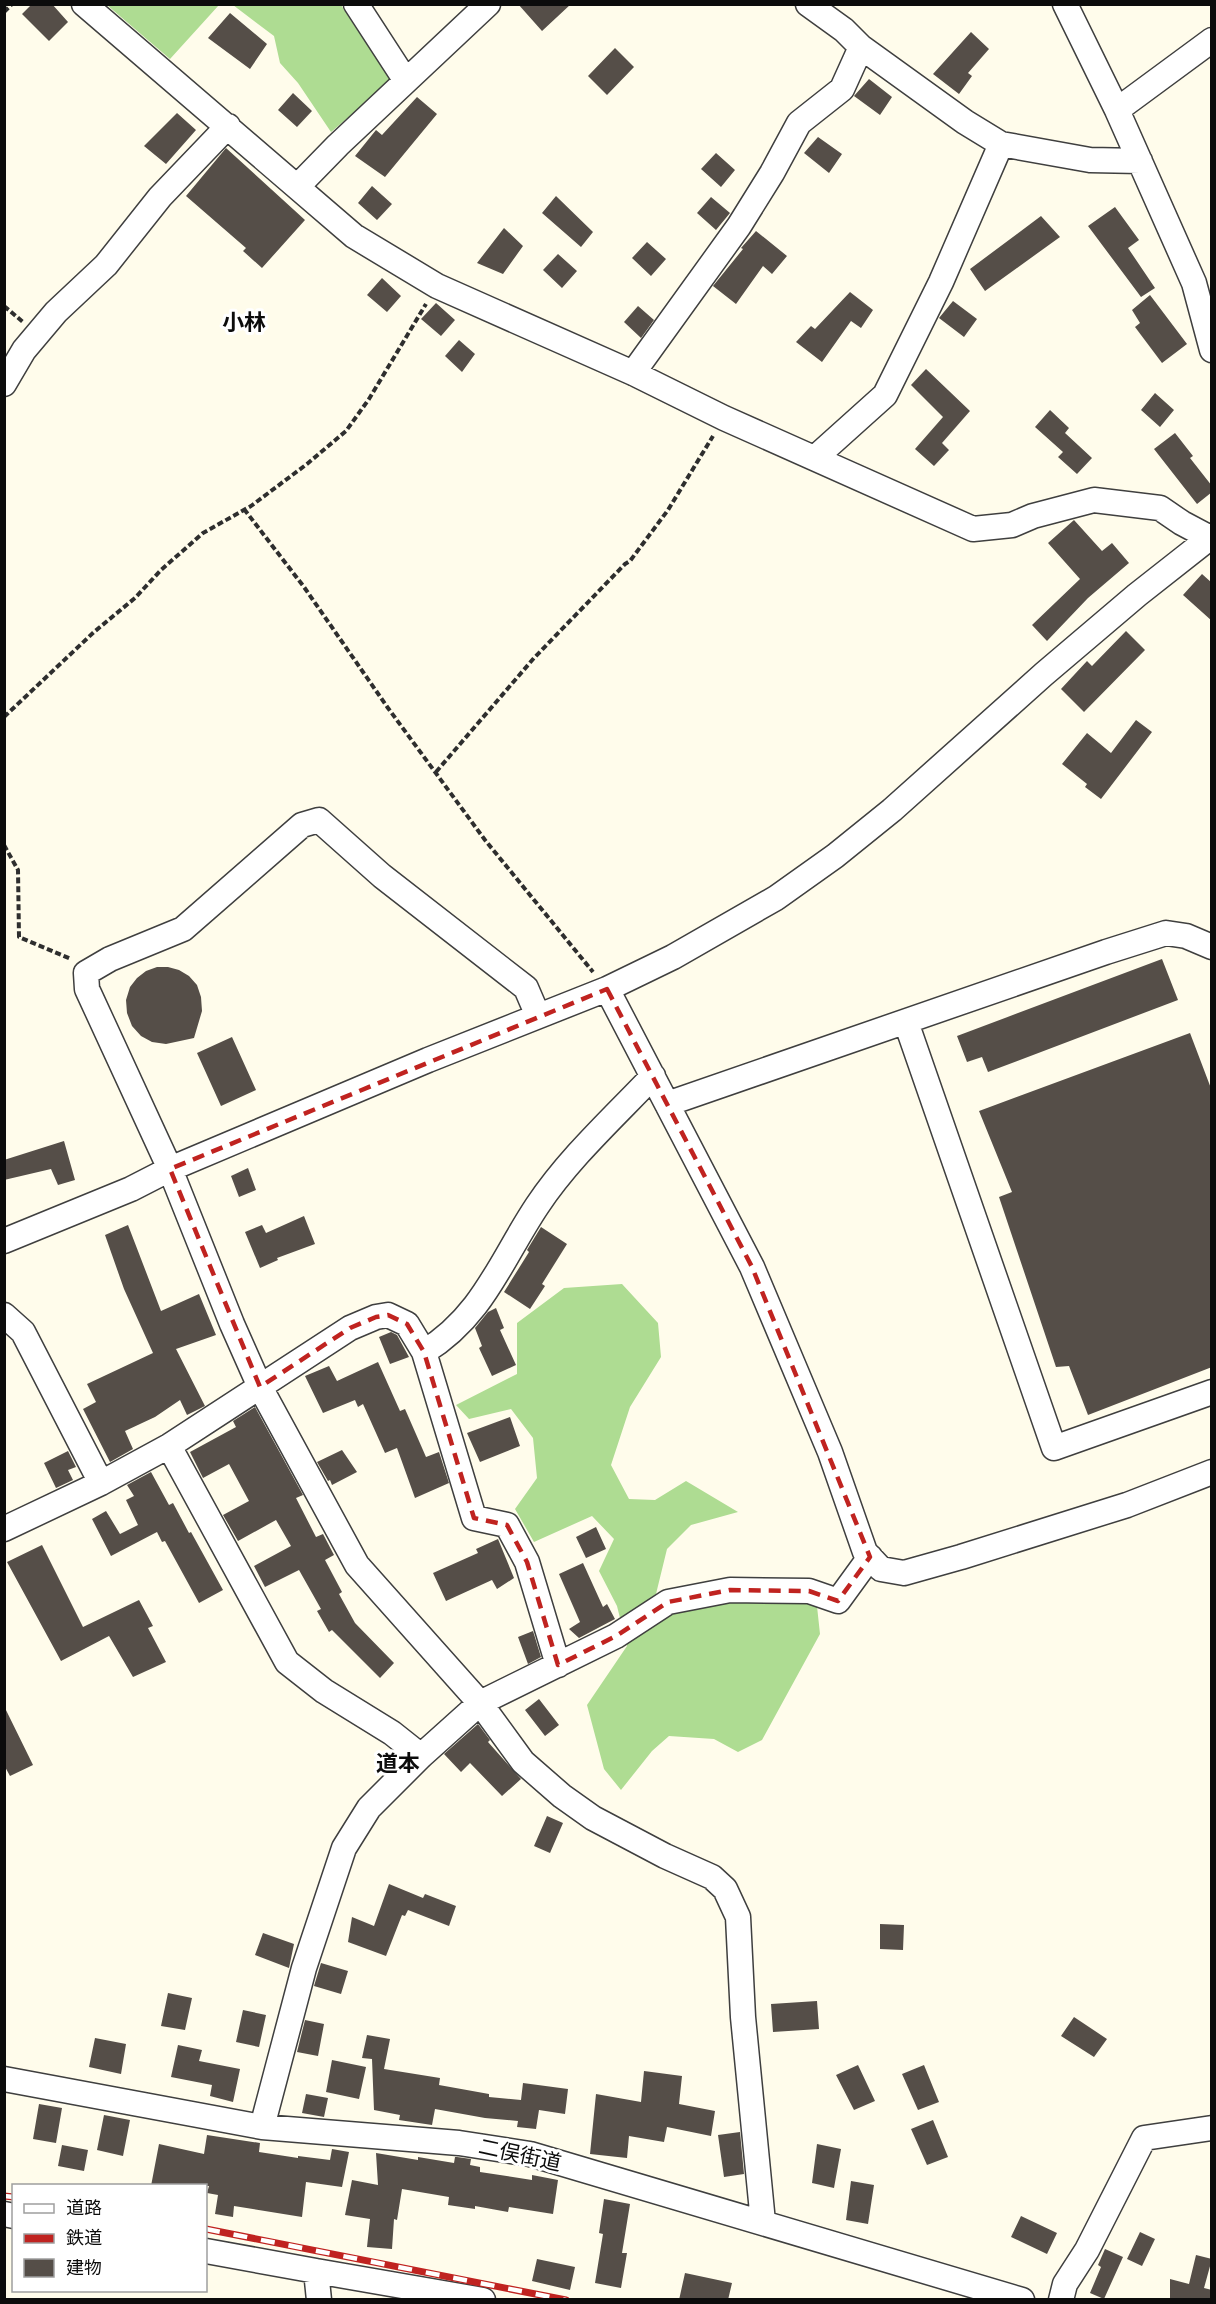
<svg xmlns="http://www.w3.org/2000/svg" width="1216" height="2304" viewBox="0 0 1216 2304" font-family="'Times New Roman','Noto Sans JP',serif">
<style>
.forest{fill:#aedc92}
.building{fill:#554e48}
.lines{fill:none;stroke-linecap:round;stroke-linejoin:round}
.minor-casing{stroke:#3f3f3f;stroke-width:27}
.path{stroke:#2e2e2e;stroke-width:4;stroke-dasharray:6 3;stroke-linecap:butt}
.minor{stroke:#fff;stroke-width:24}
.rail-casing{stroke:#c02320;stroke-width:7}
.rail{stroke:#fff;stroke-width:4.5;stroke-dasharray:14;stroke-linecap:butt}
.marked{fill:none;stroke:#c02320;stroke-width:4.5;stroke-dasharray:12 8;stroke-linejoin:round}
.labels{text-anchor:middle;stroke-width:6;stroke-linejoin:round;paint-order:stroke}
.street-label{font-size:21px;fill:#0c0c0c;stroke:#fff}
.neighbourhood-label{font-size:22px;font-weight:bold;fill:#0c0c0c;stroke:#fff}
</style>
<rect width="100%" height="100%" fill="#fffceb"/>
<path class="forest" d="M107,5H219L170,59Z
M233,5H341L391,81L331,132L298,83L280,63L274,36Z
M622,1284L658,1323L661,1357L630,1407L611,1465L629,1499L655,1500L686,1481L738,1512L691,1525L667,1549L656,1594L639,1607L708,1588L757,1578L816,1597L820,1634L762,1740L738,1752L714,1739L669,1736L652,1751L621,1790L604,1769L587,1705L627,1646L617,1606L599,1571L614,1539L592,1516L534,1542L515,1509L537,1478L533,1438L511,1409L469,1419L456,1405L517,1374V1323L564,1288Z"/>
<path class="building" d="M32,4H52L68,22L49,41L22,14Z
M518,4H571L542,31Z
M230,13L267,44L250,69L208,38Z
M971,32L989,49L968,73L972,76L959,94L933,74Z
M615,48L634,67L607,95L588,76Z
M869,79L892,97L880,115L854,96Z
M293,93L312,111L297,127L278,110Z
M417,97L437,114L385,177L355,156L376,130L382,135Z
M177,113L196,130L166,164L144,146Z
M818,137L842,154L829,173L804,153Z
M226,148L305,220L262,268L243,251L246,248L186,196Z
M716,153L735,170L721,187L701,169Z
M372,186L392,204L377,220L358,203Z
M556,196L593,232L581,247L542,213Z
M711,197L730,213L716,230L697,213Z
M1115,207L1139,240L1128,248L1155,288L1141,297L1088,226Z
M1041,216L1060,237L985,291L970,269Z
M504,228L523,246L503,274L477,263Z
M756,231L787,256L772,274L763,266L736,304L713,286L743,249L741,248Z
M647,242L666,259L651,276L632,258Z
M558,254L577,271L562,288L543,270Z
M382,278L401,296L387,312L367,295Z
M850,292L873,310L861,328L851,321L822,362L796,342L811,326L815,329Z
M1150,295L1187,344L1162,363L1135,327L1140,323L1132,310Z
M953,301L977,319L964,337L939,318Z
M436,303L455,320L441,336L421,319Z
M638,306L654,320L641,338L624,322Z
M459,340L475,354L462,372L445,356Z
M926,369L970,411L942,443L949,450L934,466L915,449L943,417L911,385Z
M1155,393L1174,410L1160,427L1141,410Z
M1050,410L1069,428L1065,433L1092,458L1077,474L1058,457L1063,452L1035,427Z
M1175,433L1193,456L1190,458L1212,486V492L1197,504L1154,449Z
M1074,520L1102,551L1112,543L1129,563L1088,598L1047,641L1032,625L1080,579L1048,543Z
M1202,574L1212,583V621L1183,595Z
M1126,631L1145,650L1084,712L1061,689L1087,661L1092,666Z
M1136,720L1152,732L1101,799L1085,787L1087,784L1062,764L1087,733L1111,753Z
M1162,959L1178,1000L988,1072L982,1057L967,1062L957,1036Z
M157,967H168L179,970L189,976L197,985L201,997L202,1011L194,1038L166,1044L152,1042L141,1036L132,1026L127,1013L126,1000L130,987L137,978L146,971Z
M1190,1033L1212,1091V1367L1088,1415L1069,1366L1056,1367L999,1197L1012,1192L979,1111Z
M232,1037L256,1090L221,1106L197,1053Z
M64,1141L75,1180L58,1185L51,1169L4,1180V1160Z
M248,1168L256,1190L239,1197L231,1176Z
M304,1216L315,1244L277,1258L278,1260L260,1268L245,1232L262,1225L266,1233Z
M128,1225L161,1311L199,1294L216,1335L176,1349L205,1406L187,1415L180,1400L155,1417L125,1431L133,1449L110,1462L83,1409L96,1402L87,1384L153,1353L124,1289L105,1235Z
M541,1227L567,1244L542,1284L545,1286L530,1309L504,1292L529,1252L527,1250Z
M496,1308L504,1328L500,1330L516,1365L492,1376L479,1348L482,1346L475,1328L488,1312Z
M391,1332L397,1335L409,1357L390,1364L379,1337Z
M378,1362L400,1411L405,1409L426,1457L439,1452L449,1483L415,1498L397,1448L385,1453L363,1404L358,1407L355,1400L323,1413L305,1376L329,1366L337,1381Z
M255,1407L303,1495L296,1498L316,1537L323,1534L334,1555L325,1560L342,1592L339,1594L355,1623L394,1663L380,1678L332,1630L329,1632L317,1611L321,1609L299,1570L265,1587L254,1566L291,1546L276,1520L238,1541L223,1515L249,1501L229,1464L203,1478L190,1452L236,1427L233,1421Z
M510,1417L520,1446L480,1462L467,1433Z
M342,1450L357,1472L332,1485L330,1480L328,1481L317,1462Z
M68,1451L76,1467L68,1470L73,1480L56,1488L44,1463Z
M151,1472L169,1505L173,1503L189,1533L191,1532L223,1590L199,1603L165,1541L162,1542L157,1532L111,1556L92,1519L106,1511L120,1534L138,1525L126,1500L134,1496L127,1485Z
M596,1527L606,1549L586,1558L576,1537Z
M498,1539L514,1578L497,1589L492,1580L446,1601L433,1573L478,1553L476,1549Z
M42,1545L83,1627L139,1600L153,1626L148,1628L166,1662L133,1677L109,1636L61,1661L7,1562Z
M583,1563L603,1607L607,1604L615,1619L579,1638L569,1629L580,1622L559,1574Z
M533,1631L541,1657L528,1664L518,1637Z
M539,1699L559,1725L545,1736L525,1710Z
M4,1706L33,1765L10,1776L4,1765Z
M478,1724L490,1740L488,1742L521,1779L502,1796L470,1763L461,1772L444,1754Z
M547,1816L563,1823L550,1853L534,1846Z
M389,1884L423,1898L425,1894L456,1906L449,1926L408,1910L405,1916L402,1915L386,1956L348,1942L352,1917L374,1926Z
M880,1924L904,1925L903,1950L880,1949Z
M263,1933L294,1944L289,1968L255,1955Z
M321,1963L348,1971L341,1994L314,1986Z
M168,1993L192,1998L185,2030L161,2026Z
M817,2001L819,2029L773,2032L771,2004Z
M243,2010L266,2015L259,2047L236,2042Z
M1074,2017L1107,2039L1094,2057L1061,2036Z
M305,2020L324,2024L318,2056L297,2052Z
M367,2035L390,2039L384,2069L440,2078L439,2085L489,2094V2097L521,2100L523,2083L568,2089L565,2114L539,2110L536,2129L517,2127L518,2121L485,2118L435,2109L432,2125L399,2120L400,2115L374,2110L372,2059L362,2058Z
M95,2038L126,2044L121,2074L89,2067Z
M178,2045L202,2050L199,2061L240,2069L233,2102L210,2096L212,2085L171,2077Z
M332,2060L366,2067L359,2099L326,2092Z
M858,2065L875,2101L854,2110L836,2075Z
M924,2065L939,2102L918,2110L902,2074Z
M644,2071L682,2076L679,2104L715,2111L711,2136L667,2127L664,2142L629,2136L627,2158L590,2154L596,2094L641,2102Z
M306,2094L328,2098L324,2117L302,2113Z
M39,2104L62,2108L56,2143L33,2139Z
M104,2115L130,2120L123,2156L97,2150Z
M933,2120L948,2157L927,2165L911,2129Z
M740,2132L744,2174L724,2177L718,2135Z
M207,2135L260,2143L259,2152L298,2158V2156L330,2160L332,2149L349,2152L342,2187L306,2182L302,2217L234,2206L233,2217L215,2214L218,2195L207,2193L209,2186H151L159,2144L204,2154Z
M817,2144L841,2149L834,2188L812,2183Z
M62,2145L88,2150L84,2171L58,2166Z
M376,2153L418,2160V2157L454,2163L455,2157H457L471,2159L470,2165L480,2167V2172L532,2180V2175L558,2180L553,2214L509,2207L508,2212L475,2206V2209L448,2205L449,2197L402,2189L397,2220L394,2219L392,2249L367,2247L370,2219L345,2215L352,2180L378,2185Z
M851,2181L874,2185L868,2224L846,2220Z
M604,2199L630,2204L622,2253H627L621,2288L595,2283L603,2234L599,2233Z
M1021,2216L1057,2233L1047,2254L1011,2237Z
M1140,2232L1155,2239L1142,2266L1127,2259Z
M1105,2249L1123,2257L1104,2299L1090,2293L1101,2267L1098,2265Z
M1196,2255L1212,2259L1204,2288L1212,2290V2300H1170V2279L1189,2284Z
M537,2259L575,2267L570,2290L532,2281Z
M685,2273L732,2283L728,2300H679Z"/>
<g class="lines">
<g class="minor-casing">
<path id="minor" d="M84,4L354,236L437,286L633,373L724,418L973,529L1012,525L1033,516L1094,500L1160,508L1182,523L1212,539
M356,4L406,81
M808,4L844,30L861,47L965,122L1001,144L1090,160L1140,161
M1065,4L1117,110L1194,283L1212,350
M1117,110L1212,40
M298,186L338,145L488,4
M633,373L739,226L772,173L799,123L842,89L861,47
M4,384L24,350L56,312L106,265L160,197L228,126
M816,457L885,395L941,282L1001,144
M607,989L752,1267L830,1452L865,1552L881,1569L904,1573L961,1557L1127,1505L1212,1472
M538,1016L526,988L382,876L319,820L302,825L183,929L110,959L86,973L87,989L170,1169L232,1324L260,1387L357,1565L480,1703L523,1762L562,1796L593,1818L665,1856L712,1877L725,1889L738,1917L743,2017L763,2222
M906,1022L1054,1448L1212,1392
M667,1104L1106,952L1166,933L1186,936L1212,947
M4,1241L131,1189L170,1169L428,1060L607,989L673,957L776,898L835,856L892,810L1044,674L1137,595L1212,536
M4,1315L23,1332L101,1483
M424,1352C483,1316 501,1260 537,1206C569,1158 613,1118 653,1076
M169,1446L287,1662L324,1691L392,1733L421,1756
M4,1529L101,1483L169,1446L350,1328L376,1317L388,1315L407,1324L424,1352L474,1518L507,1525L527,1562L558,1665
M4,2079L262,2127L459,2143L530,2154L1022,2300
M262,2127L304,1968L344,1848L369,1808L421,1756L480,1703L616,1636L668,1602L730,1590L809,1591L838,1601L870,1557
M4,2214L14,2216
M206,2251L316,2271
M319,2300L316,2271L483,2300
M1061,2300L1065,2284L1087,2250L1144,2138L1212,2128"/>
</g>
<path class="path" d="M4,12L12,4
M4,306L23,322
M244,509L304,587L388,708L485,840L593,972
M4,717L94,632L135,598L161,570L203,533L251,506L307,464L346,431L369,399L426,304
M436,772L534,658L625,564L630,561L668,510L713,436
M4,845L18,870L19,937L71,959"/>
<use href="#minor" class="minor"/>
<g class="rail-casing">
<path id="rail" d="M4,2196L14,2197
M206,2229L566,2300"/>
</g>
<use href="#rail" class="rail"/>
</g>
<path class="marked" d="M607,989L752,1267L870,1557L838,1601L809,1591L730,1590L668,1602L616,1636L558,1665L527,1562L507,1525L474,1518L424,1352L407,1324L388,1315L376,1317L350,1328L260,1387L170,1169Z"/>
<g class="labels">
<g class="street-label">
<text transform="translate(520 2155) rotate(12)" y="7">二俣街道</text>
</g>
<g class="neighbourhood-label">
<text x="244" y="330">小林</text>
<text x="398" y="1771">道本</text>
</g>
</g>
<rect width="1216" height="2304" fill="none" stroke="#0c0c0c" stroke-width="12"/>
<rect x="12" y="2184" width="195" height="108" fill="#ffffff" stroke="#9e9e9e" stroke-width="1.5"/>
<rect x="24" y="2204" width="30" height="9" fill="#ffffff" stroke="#9e9e9e" stroke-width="1.5"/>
<text x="66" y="2214" font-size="18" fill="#0c0c0c">道路</text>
<rect x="24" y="2234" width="30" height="9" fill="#c02320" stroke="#9e9e9e" stroke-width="1.5"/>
<text x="66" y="2244" font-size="18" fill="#0c0c0c">鉄道</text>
<rect x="24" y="2259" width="30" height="18" fill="#554e48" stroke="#9e9e9e" stroke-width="1.5"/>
<text x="66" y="2274" font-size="18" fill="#0c0c0c">建物</text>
</svg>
